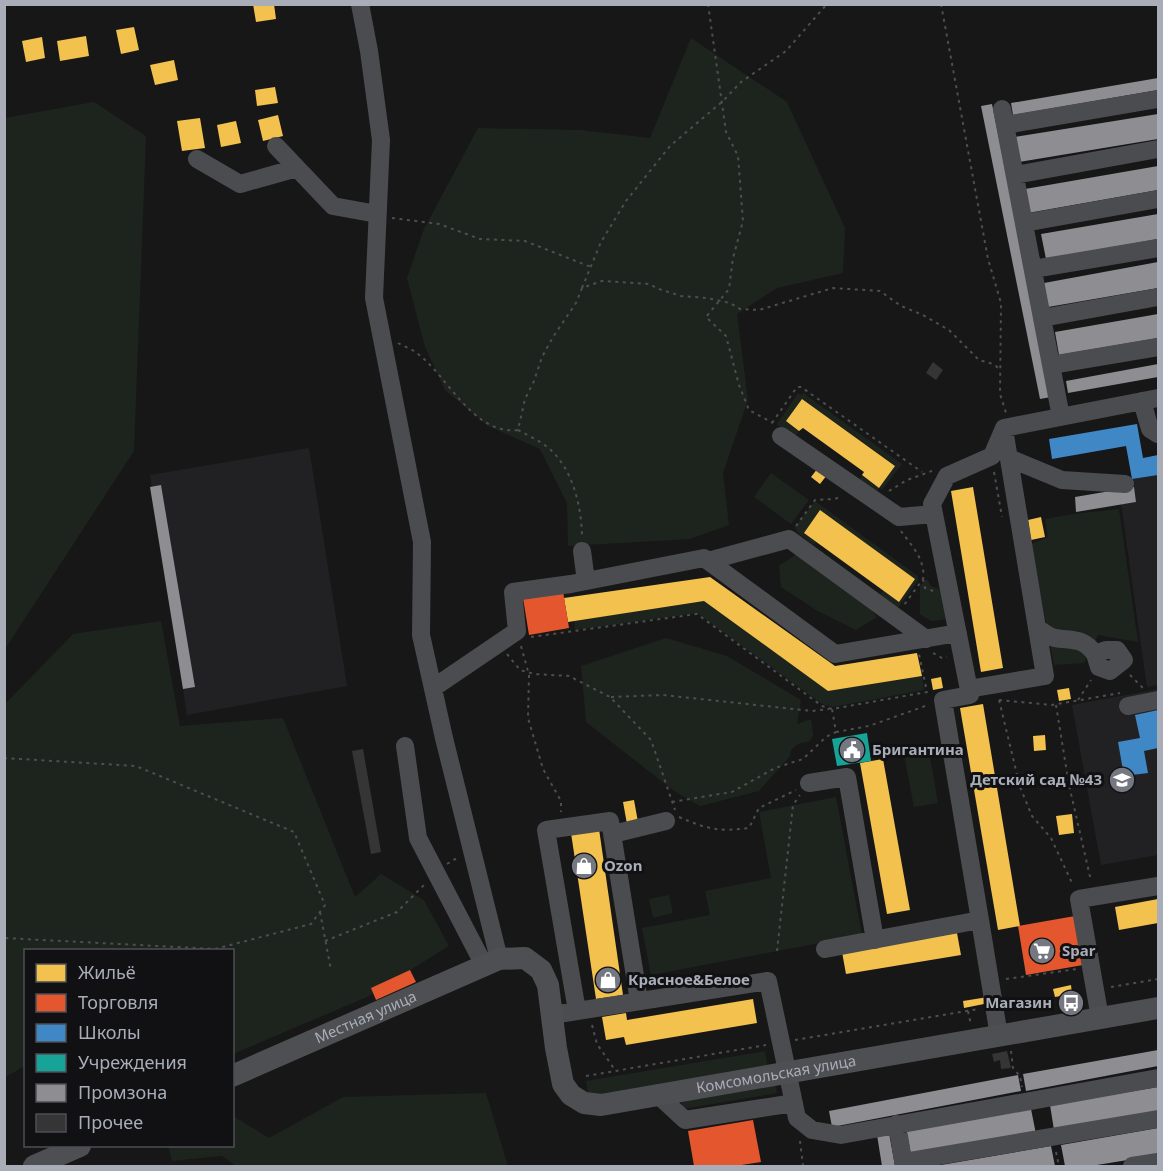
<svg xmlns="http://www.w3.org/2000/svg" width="1163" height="1171" viewBox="0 0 1163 1171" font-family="'Noto Sans',sans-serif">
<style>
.built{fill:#212123}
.green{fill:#1d241e}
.homes{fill:#f2c14e}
.shops{fill:#e4572e}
.schools{fill:#3f88c5}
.public{fill:#17a398}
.industry{fill:#8d8d92}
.building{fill:#353536}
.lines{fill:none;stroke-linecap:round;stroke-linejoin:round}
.path{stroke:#4d4e52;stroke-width:2;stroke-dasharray:3 4.5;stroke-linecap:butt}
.minor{stroke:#4b4c50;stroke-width:18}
.major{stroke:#4d4f52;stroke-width:22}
.labels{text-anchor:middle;stroke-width:6;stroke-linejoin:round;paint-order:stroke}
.poi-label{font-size:15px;font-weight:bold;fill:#a8adb8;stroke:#111113;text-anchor:start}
.street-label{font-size:15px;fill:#a8adb8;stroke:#111113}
</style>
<rect width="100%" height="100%" fill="#171717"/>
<path class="built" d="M309,448L347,686L187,715L150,475Z
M1158,475V685L1147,687L1121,504L1136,502L1132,479Z
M1158,689V855L1101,865L1072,705Z"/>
<path class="green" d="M691,38L787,102L845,228L843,273L777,288L737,314L748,400L723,473L729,525L690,539L568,546L567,503L540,449L488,426L445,390L425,347L407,278L424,229L478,128L580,130L650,138Z
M94,102L146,136L134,451L5,649V118Z
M798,393L801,395L803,393L902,464L882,490L879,488L875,494L858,481L862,476L879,488L895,465L802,399L786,421L799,431L795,437L777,424Z
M771,473L809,500L791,524L754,497Z
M815,501L918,576V581L898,608L880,595L883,590L899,601L915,579L820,510L804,533L816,542L814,545L798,533L795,527Z
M1119,509L1138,642L1098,635L1084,663L1054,665L1031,544L1048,537L1045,519L1073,514Z
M798,553L862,597L877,617L856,630L816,610L781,587L779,566Z
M927,579L931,586L945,592L948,619L931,621L920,614V586Z
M704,601L828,691L922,676L924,690L833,707L822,704L697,613L575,630L574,621Z
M161,621L180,726L283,718L355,897L381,874L424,900L449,946L367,997L233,1054L232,950H26L25,1066L5,1077V704L73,634Z
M666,638L727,656L801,700L797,724L811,719L813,735L810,741L798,744L791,750L790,756L759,791L700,806L674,791L586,722L581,666Z
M928,745L938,803L914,807L903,750Z
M836,797L862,935L651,975L642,928L710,915L705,891L771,878L759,812Z
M669,895L673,913L653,918L649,899Z
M765,1051L768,1070L589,1100L586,1081Z
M775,1083L777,1093L683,1109L681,1099Z
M486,1093L508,1166H236L222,1156L172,1161L168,1146H232L233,1116L269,1138L343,1097Z"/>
<path class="homes" d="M253,4H274L276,19L256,22Z
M134,27L139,50L121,54L116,30Z
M86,36L89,56L60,61L57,41Z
M42,37L45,58L26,62L22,41Z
M174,60L178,80L155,85L150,65Z
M275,87L278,103L257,106L255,90Z
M278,115L283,136L263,141L258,120Z
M200,118L205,148L182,151L177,121Z
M236,121L241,143L221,147L217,125Z
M802,399L895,466L879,488L862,475L864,472L803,428L799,431L786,421Z
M818,468L827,475L820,484L811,477Z
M973,487L1003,668L981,672L951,491Z
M820,510L915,579L899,602L804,533Z
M1041,517L1045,537L1031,540L1028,520Z
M710,577L835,666L917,653L922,676L828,691L704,601L568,622L564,598Z
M941,677L943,688L933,690L931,679Z
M1069,688L1071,699L1059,701L1057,690Z
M983,704L1020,926L998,930L960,708Z
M1045,735L1046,750L1034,751L1033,736Z
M883,759L910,910L887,914L860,763Z
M634,800L638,822L627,824L623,802Z
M1072,814L1074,833L1059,835L1056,816Z
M599,829L623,995L596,999L571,833Z
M1158,899V923L1119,930L1115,907Z
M957,933L961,955L846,974L842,952Z
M1071,985L1072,994L1055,997L1053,989Z
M988,997L989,1003L964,1008L963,1001Z
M753,999L757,1023L626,1045L624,1037L606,1040L602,1017L626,1013L627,1020Z"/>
<path class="shops" d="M563,591L569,628L529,635L523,598Z
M1075,916L1083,965L1026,975L1018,926Z
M410,970L416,982L376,1000L371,988Z
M753,1120L761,1162L735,1166H694L688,1131Z"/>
<path class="schools" d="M1137,424L1143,458L1158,455V475L1132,479L1126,446L1052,459L1049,439Z
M1158,710V748L1144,751L1148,773L1124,776L1118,742L1140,738L1135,715Z"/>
<path class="public" d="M867,733L871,761L837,766L832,739Z"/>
<path class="industry" d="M1158,78V90L1013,115L1011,103Z
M992,104L1051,397L1040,399L981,106Z
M1158,114V139L1019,162L1015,137Z
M1158,166V190L1028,213L1025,189Z
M1158,214V239L1046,259L1041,234Z
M1158,262V288L1048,307L1044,283Z
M1158,314V338L1059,355L1055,332Z
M1158,364V377L1068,393L1066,381Z
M161,485L195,687L183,689L150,487Z
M1134,487L1136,502L1076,512L1075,497Z
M1158,1050V1066L1026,1091L1023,1074Z
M1018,1075L1021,1091L832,1127L829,1111Z
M1158,1087V1113L1054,1130L1050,1105Z
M1031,1109L1036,1134L911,1155L906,1129Z
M1158,1128V1155L1091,1166H1065L1061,1145Z
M889,1133L895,1166H882L877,1135Z
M1051,1146L1055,1166H941V1165Z"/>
<path class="building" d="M933,362L943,370L936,380L926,373Z
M363,749L381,852L371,854L352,751Z
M1007,1051L1011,1068L1001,1069L1000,1060L994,1062L992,1054Z"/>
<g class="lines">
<path class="path" d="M708,4L726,132L738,156L743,221L733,258L729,289L706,317L726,336L739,385L749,410L773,423
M941,4L988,259L1001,303L1000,394L1006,413
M392,218L439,224L480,239L525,241L591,267
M582,288L601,242L626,201L670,146L723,101L741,82L786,51L827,4
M398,343C403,346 409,348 414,351C448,374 471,435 518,430L525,399L534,381L542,357L553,337L576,303L582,288L602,281L650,284L656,288L681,296L707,298L730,303L740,309L759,310L833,288L880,291L901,306L923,315L949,330L979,360L993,364L1001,370
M772,423L797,387H801L922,472
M518,430C527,435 538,440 546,446C572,466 581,504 582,535
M994,472L1002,517
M889,491L907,480L932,471
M796,526L815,500L835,499L842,496
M901,531C911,545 926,560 923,579L904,605
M923,579L925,588L933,591
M531,637L697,614L822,706L832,709
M521,646L529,675L528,718L543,769L561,801V812
M933,653L942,658L947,657
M507,654L520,670L534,674L569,676L610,697L651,740L675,810
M1130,675L1143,688
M611,697L663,695L812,711L829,709
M999,700L1052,705L1120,693
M999,700L1020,787L1032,816L1051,838L1073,885
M1078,700L1091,680
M1056,705L1069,785L1091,881
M836,732L869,726L928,705
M4,758L136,766L294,832L325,905L311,924L215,949L4,938
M672,802L732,792L775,768L803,759L826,737L836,732L832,709L927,692L919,654
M679,817C707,829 718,832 749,828L759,808L796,790
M447,864L457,858
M320,912L331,970
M325,941L397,912L425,884
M777,951L793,805L800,795
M1006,979L1077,969
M1111,987L1158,979
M968,1011L971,1025
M592,1025L597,1044L615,1070
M795,1040L979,1009
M1011,1051L1013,1068L1020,1076L1022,1087
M586,1076L766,1045
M800,1141L803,1166
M1056,1152L1059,1166"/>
<path class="minor" d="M360,4L369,51L381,140L374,298L422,542L421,635L444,738L499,959
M1002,109L1061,417
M1005,125L1158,99
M276,146L333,206L377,214
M197,159L240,184L297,168
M1015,175L1158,149
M1024,223L1158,199
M1033,269L1158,248
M1042,318L1158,297
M1051,365L1158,347
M1142,401L1150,429L1158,434
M781,436L899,517L934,514
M1009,458L1062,480L1125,484
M582,551L586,581
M708,561L789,539L926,639
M1037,628C1042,631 1049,637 1055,638C1072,641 1083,637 1095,654L1106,650H1117L1124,660L1110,671L1099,667L1095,654
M433,688L517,631L513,592L571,584L704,558L835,654L958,633
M968,689L1045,676L1004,429
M1128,706L1158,700
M405,746L418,838L484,965
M809,783L847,777L875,940
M613,834L666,821
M980,920L943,700L970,695L932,504L947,476L992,456L1004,428L1158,398
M825,949L980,920L999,1036
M577,1011L546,830L610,821L639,1001
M552,1015L768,981L797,1118L812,1130L841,1135L1158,1078
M1100,1018L1079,899L1158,886
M658,1095L685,1120L794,1103
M897,1124L904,1166
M903,1162L1158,1119
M1132,1166L1158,1162"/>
<g class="major">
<path id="s1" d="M232,1076L499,959L525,958L541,970L548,985L556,1048L563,1084L571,1095L584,1103L601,1105L1158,1008"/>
<path d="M34,1166L80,1146"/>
</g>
</g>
<defs>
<g id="civic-disc" transform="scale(1.35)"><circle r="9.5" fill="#757880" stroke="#111113"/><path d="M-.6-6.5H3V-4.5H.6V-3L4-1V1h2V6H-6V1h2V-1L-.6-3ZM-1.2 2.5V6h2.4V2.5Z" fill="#fff"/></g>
<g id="school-disc" transform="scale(1.35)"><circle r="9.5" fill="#757880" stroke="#111113"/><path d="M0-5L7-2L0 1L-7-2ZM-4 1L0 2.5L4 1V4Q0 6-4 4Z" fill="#fff"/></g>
<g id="shop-disc" transform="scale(1.35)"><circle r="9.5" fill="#757880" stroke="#111113"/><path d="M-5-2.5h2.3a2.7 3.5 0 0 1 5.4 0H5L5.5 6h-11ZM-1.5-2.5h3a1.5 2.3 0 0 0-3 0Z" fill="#fff"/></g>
<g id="supermarket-disc" transform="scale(1.35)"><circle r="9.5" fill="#757880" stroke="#111113"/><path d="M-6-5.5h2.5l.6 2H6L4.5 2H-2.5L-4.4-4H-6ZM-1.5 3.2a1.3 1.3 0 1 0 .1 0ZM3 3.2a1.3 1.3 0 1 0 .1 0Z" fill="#fff"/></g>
<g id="bus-disc" transform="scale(1.35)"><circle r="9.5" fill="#757880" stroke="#111113"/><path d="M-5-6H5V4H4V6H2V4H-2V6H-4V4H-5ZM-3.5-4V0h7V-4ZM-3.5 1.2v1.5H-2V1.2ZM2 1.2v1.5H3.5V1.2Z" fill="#fff"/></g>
</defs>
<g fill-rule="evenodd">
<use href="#civic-disc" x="852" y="750"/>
<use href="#school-disc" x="1122" y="780"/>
<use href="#shop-disc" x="584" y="866"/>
<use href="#supermarket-disc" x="1042" y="951"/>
<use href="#shop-disc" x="608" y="980"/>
<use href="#bus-disc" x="1071" y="1003"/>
</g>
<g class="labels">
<g class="poi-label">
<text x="872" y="755">Бригантина</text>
<text x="1102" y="785" text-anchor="end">Детский сад №43</text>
<text x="604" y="871">Ozon</text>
<text x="1062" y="956">Spar</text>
<text x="628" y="985">Красное&amp;Белое</text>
<text x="1052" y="1008" text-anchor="end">Магазин</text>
</g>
<g class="street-label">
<text dy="5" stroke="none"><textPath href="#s1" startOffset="146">Местная улица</textPath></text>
<text dy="5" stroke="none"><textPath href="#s1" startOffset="678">Комсомольская улица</textPath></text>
</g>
</g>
<rect width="1163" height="1171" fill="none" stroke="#a8adb8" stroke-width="12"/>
<rect x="24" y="949" width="210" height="198" fill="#111113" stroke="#4d4f55" stroke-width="1.5"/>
<rect x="36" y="964" width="30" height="18" fill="#f2c14e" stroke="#4d4f55" stroke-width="1.5"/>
<text x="78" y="979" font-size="18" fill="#a8adb8">Жильё</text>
<rect x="36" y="994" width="30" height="18" fill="#e4572e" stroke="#4d4f55" stroke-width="1.5"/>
<text x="78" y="1009" font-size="18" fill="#a8adb8">Торговля</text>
<rect x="36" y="1024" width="30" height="18" fill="#3f88c5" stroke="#4d4f55" stroke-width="1.5"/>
<text x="78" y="1039" font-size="18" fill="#a8adb8">Школы</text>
<rect x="36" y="1054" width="30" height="18" fill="#17a398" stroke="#4d4f55" stroke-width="1.5"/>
<text x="78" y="1069" font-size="18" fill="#a8adb8">Учреждения</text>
<rect x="36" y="1084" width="30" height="18" fill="#8d8d92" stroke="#4d4f55" stroke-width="1.5"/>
<text x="78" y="1099" font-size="18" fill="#a8adb8">Промзона</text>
<rect x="36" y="1114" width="30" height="18" fill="#353536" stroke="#4d4f55" stroke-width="1.5"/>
<text x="78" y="1129" font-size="18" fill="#a8adb8">Прочее</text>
</svg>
